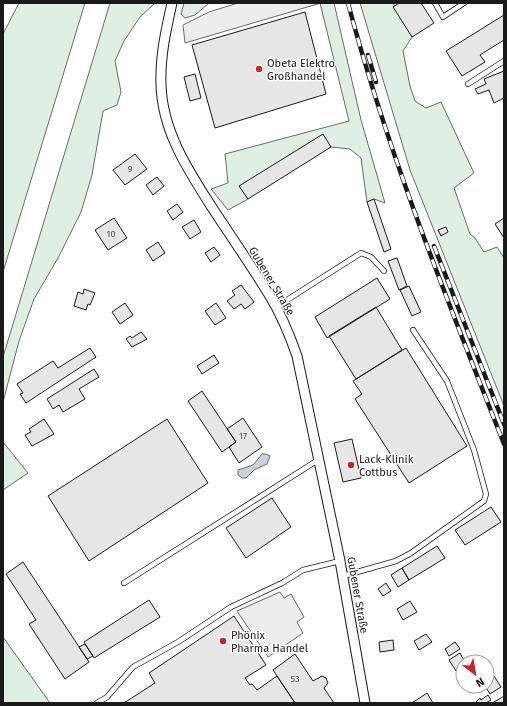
<svg xmlns="http://www.w3.org/2000/svg" width="507" height="706" viewBox="0 0 507 706" font-family="'Fira Sans',sans-serif">
<style>
.green{fill:#e0efe3;stroke:#6a6a6a}
.parking{fill:#ededed;stroke:#6a6a6a}
.water{fill:#c6d2dc;stroke:#6a6a6a}
.building{fill:#e6e6e6;stroke:#1a1a1a}
.lines{fill:none;stroke-linecap:round;stroke-linejoin:round}
.lane-casing{stroke:#1a1a1a;stroke-width:6}
.street-casing{stroke:#1a1a1a;stroke-width:11}
.lane{stroke:#fff;stroke-width:4.5}
.street{stroke:#fff;stroke-width:9}
.rail-casing{stroke:#1a1a1a;stroke-width:4.5}
.rail{stroke:#fff;stroke-width:3;stroke-dasharray:9;stroke-linecap:butt}
.poi-dot{fill:#c62828;stroke:#fff;stroke-width:1.5}
.labels{text-anchor:middle;stroke-width:3;stroke-linejoin:round;paint-order:stroke}
.number-label{font-size:9px;fill:#4d4d4d}
.poi-label{font-size:11px;fill:#1a1a1a;stroke:#fff;text-anchor:start}
.street-label{font-size:11px;fill:#1a1a1a;stroke:#fff}
</style>
<rect width="100%" height="100%" fill="#fff"/>
<path class="green" d="M19,3H85L3,272V34Z
M110,3H155L140,17L124,41L115,61L121,92L117,105L103,111L92,175L81,212L58,258L34,299L19,341L3,402V357Z
M184,3H209L195,15L185,18L181,14Z
M320,3H334L361,120L385,203L374,199L367,202L361,158L350,149L331,147L322,135L240,187L248,199L228,210L211,189L228,183L225,154L349,121Z
M360,3H393L412,37L403,51L410,86L415,101L426,108L441,102L474,173L454,188L470,234L475,238L484,252L497,247L504,258V406L410,170Z
M3,442L28,473L3,490Z
M3,637L50,703H3Z"/>
<path class="parking" d="M238,3H321L185,43L183,25L209,12Z
M280,592L284,598L291,594L304,617L297,622L303,633L268,657L237,611Z"/>
<path class="water" d="M262,454H266L270,456L267,464L254,470L246,478H242L238,475V470L253,465Z"/>
<path class="building" d="M399,3H421L434,23L412,37L393,7Z
M305,12L326,94L215,128L192,45Z
M504,15V40L480,55L485,62L462,76L446,51Z
M504,71V98L494,103L489,90L478,94L475,89L486,84L484,79Z
M195,74L201,98L190,101L184,77Z
M323,134L331,147L248,199L239,186Z
M135,154L147,169L125,185L113,170Z
M157,177L164,186L153,195L146,185Z
M374,199L391,249L384,252L367,202Z
M177,204L183,212L173,220L167,211Z
M114,218L127,238L108,250L95,230Z
M504,218V238L495,224Z
M194,220L201,232L190,239L182,227Z
M446,227L448,232L441,236L438,230Z
M158,242L165,253L153,261L146,250Z
M214,247L220,255L211,262L205,253Z
M397,258L407,286L399,290L388,261Z
M377,278L390,299L327,338L315,317Z
M241,285L254,302L245,309L241,304L234,309L227,301L235,295L232,291Z
M409,286L421,312L412,316L400,290Z
M84,289L95,293L90,305L88,304L86,310L74,306L78,292L83,294Z
M125,303L133,315L120,324L112,312Z
M216,303L226,318L215,325L205,311Z
M376,307L402,350L356,379L329,336Z
M141,332L147,339L132,347L126,339L130,336L132,338Z
M90,348L96,357L26,403L20,394L23,393L17,384L53,361L58,368Z
M406,348L467,446L409,483L355,399L362,394L353,381Z
M214,355L219,363L202,374L197,366Z
M94,369L99,377L79,389L85,399L63,412L59,405L53,409L47,399Z
M202,391L236,442L222,452L188,401Z
M243,418L262,447L239,463L229,447L236,442L227,429Z
M44,419L54,434L32,446L25,435L31,432L29,429Z
M167,419L208,483L89,561L48,496Z
M352,439L361,478L343,482L334,443Z
M272,498L291,527L246,558L226,528Z
M491,507L501,522L465,545L455,530Z
M437,546L445,558L409,580L402,568Z
M23,562L89,662L65,679L29,624L36,620L6,574Z
M402,568L409,580L398,587L391,575Z
M386,583L391,591L383,596L378,589Z
M149,600L160,617L94,658L84,642Z
M410,601L417,612L403,620L397,609Z
M234,616L266,665L245,678L250,685L252,684L257,690L277,676L295,703H124L155,683L149,673Z
M426,634L432,642L419,650L414,641Z
M393,640L394,650L380,652L379,642Z
M455,642L460,649L449,656L445,649Z
M85,644L93,656L87,659L79,647Z
M460,653L465,662H463V667L456,671L449,660Z
M295,654L313,681L322,676L326,678L328,683L324,688L334,703H295L273,670Z
M494,676L501,687L490,694L485,686H487V680Z
M427,693L433,703H412Z
M488,695L491,700L486,703H475L480,698L481,700Z
M504,696V703H492L501,698Z"/>
<g class="lines">
<g class="lane-casing">
<path id="lane" d="M435,3L443,17L464,3
M468,84L504,61
M276,307L361,253L371,257L384,271
M343,576L396,561L411,553L484,501L486,494L474,450L447,381L413,330
M124,583L318,460
M97,703L107,697L133,667L178,642L231,607L282,583L303,570L340,561"/>
</g>
<g class="street-casing">
<path id="street" d="M172,3C166,30 160,56 161,84C162,131 188,170 213,209C232,238 253,268 271,298C282,316 290,336 297,356L340,561L365,703"/>
</g>
<use href="#lane" class="lane"/>
<use href="#street" class="street"/>
<g class="rail-casing">
<path id="rail" d="M348,3C388,154 447,299 504,444
M368,55L376,82
M434,246L504,424"/>
</g>
<use href="#rail" class="rail"/>
</g>
<g class="poi-dot">
<circle cx="259" cy="69" r="4"/>
<circle cx="351" cy="465" r="4"/>
<circle cx="223" cy="641" r="4"/>
</g>
<g class="labels">
<g class="number-label">
<text x="130" y="172">9</text>
<text x="111" y="237">10</text>
<text x="243" y="439">17</text>
<text x="295" y="682">53</text>
</g>
<g class="poi-label">
<text x="267" y="67">Obeta Elektro<tspan x="267" dy="13">Großhandel</tspan></text>
<text x="359" y="463">Lack-Klinik<tspan x="359" dy="13">Cottbus</tspan></text>
<text x="231" y="639">Phönix<tspan x="231" dy="13">Pharma Handel</tspan></text>
</g>
<g class="street-label">
<text transform="translate(272 281) rotate(59)" y="4">Gubener Straße</text>
<text transform="translate(358 595) rotate(80)" y="4">Gubener Straße</text>
</g>
</g>
<rect width="507" height="706" fill="none" stroke="#1a1a1a" stroke-width="8"/>
<g transform="translate(475 674) rotate(149)"><circle r="19" fill="#ffffff" stroke="#a3a3a3"/>
<path d="M0-3L7 15L0 10L-7 15Z" fill="#c62828"/>
<text y="-6" font-size="11" font-weight="bold" text-anchor="middle" fill="#1a1a1a">N</text>
</g>
</svg>
